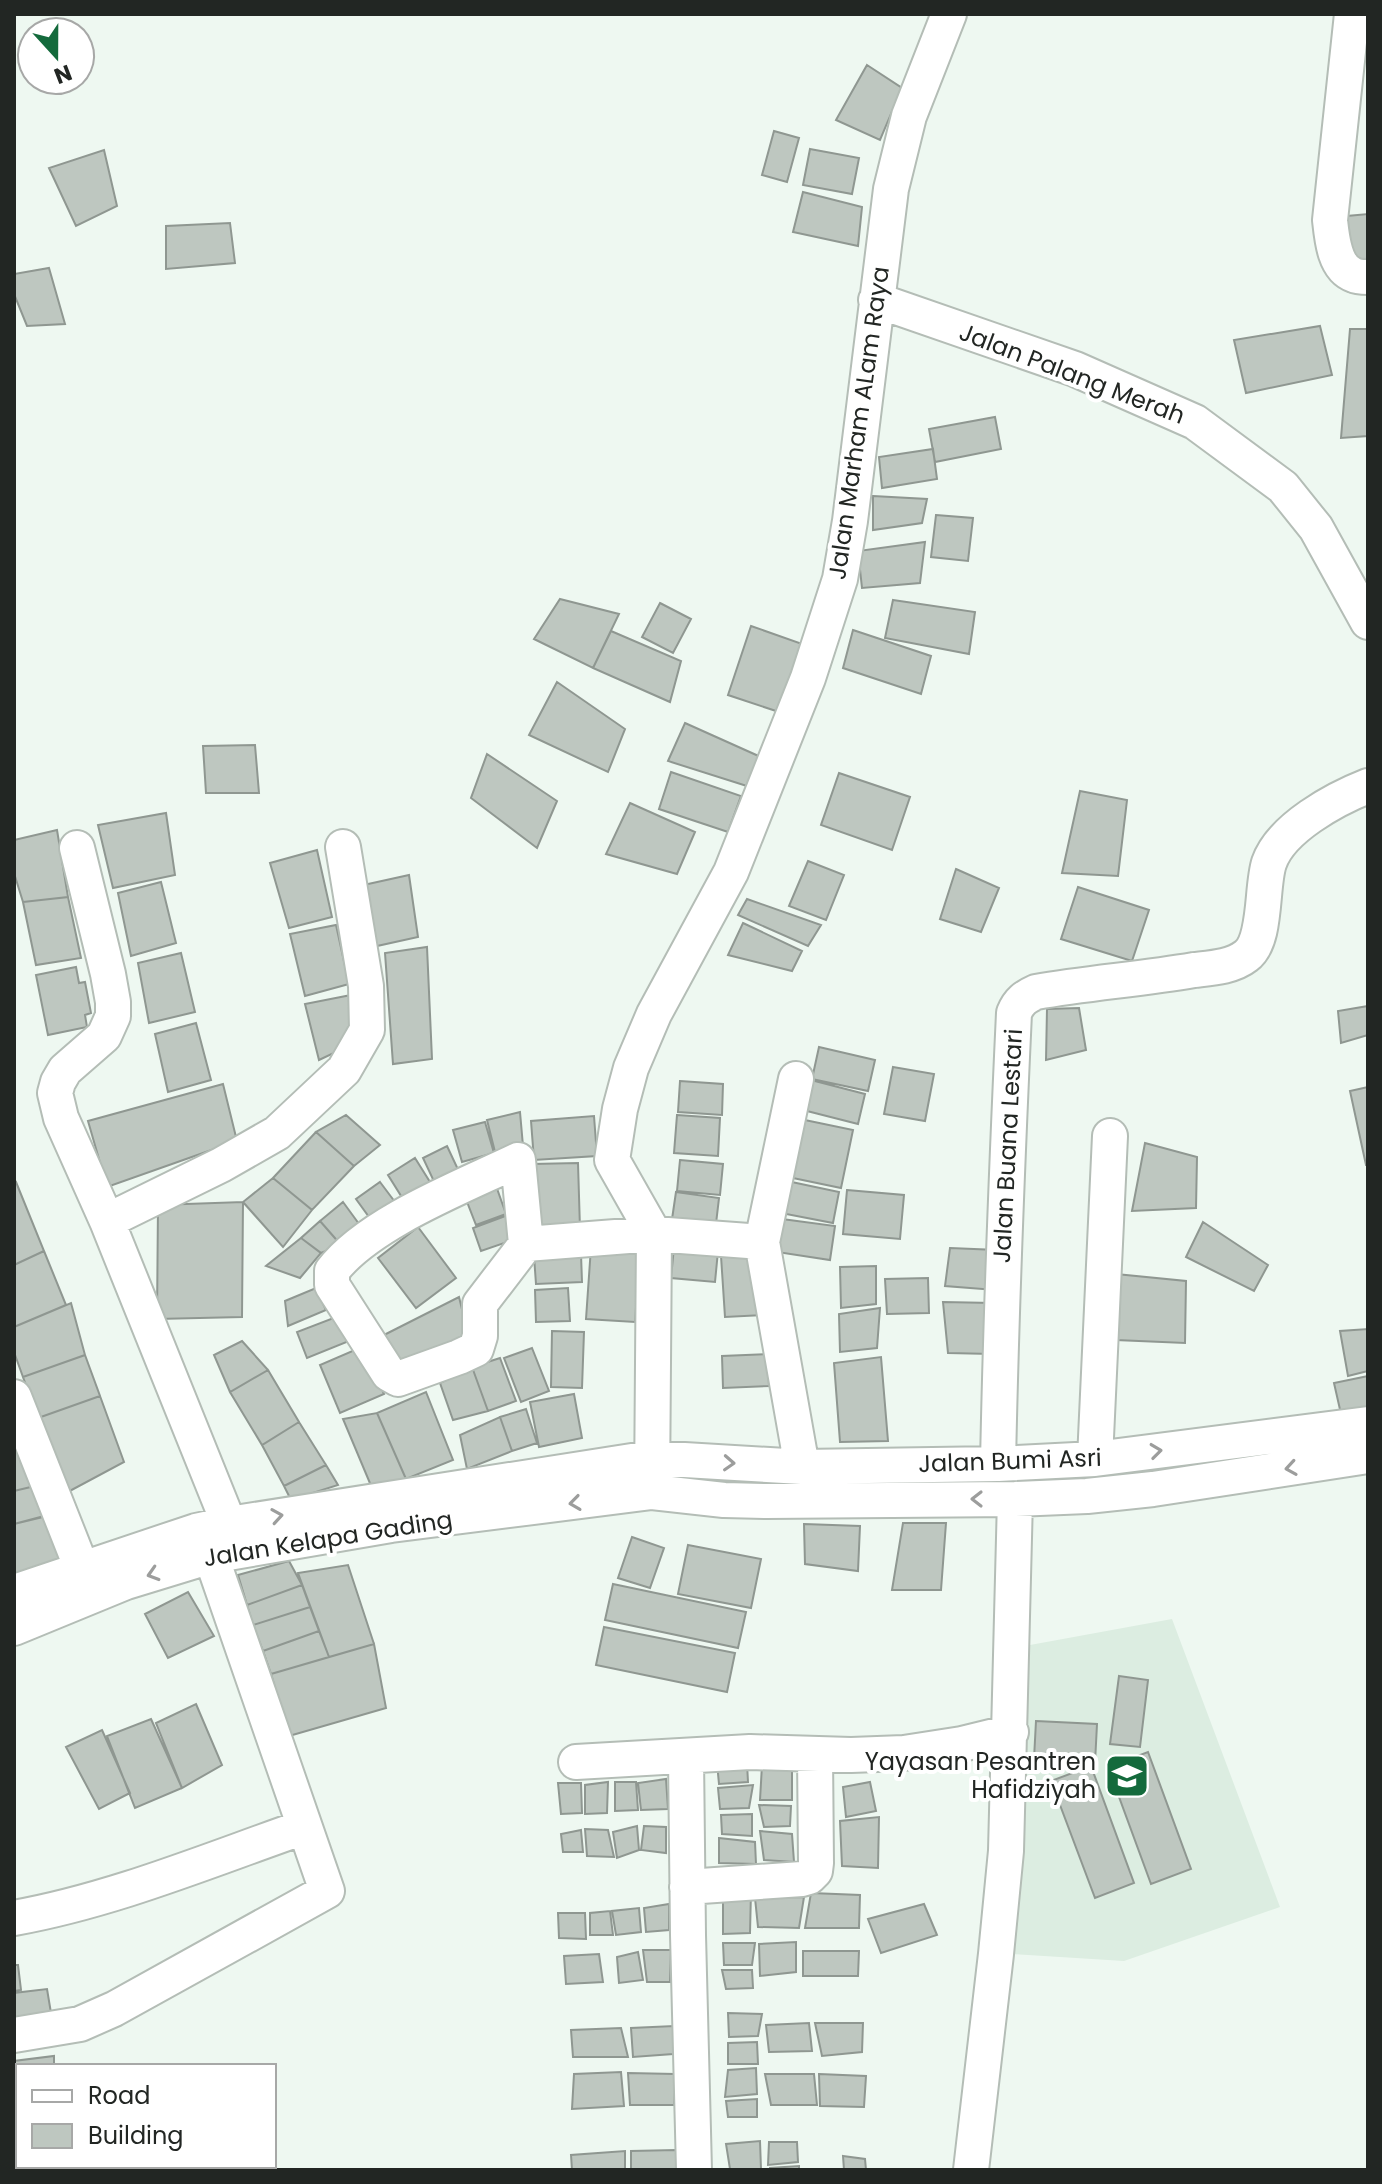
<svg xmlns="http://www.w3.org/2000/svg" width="1382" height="2184" viewBox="0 0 1382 2184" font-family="Poppins,sans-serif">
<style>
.built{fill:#dcede1}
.building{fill:#bec7c0;stroke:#8f9791;stroke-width:2}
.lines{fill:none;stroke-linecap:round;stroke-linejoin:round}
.minor-casing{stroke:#b4bdb6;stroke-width:38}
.minor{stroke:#fff;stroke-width:34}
.oneway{stroke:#9c9d9c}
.labels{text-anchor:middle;stroke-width:8;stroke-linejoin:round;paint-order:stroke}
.street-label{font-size:24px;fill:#222623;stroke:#fff}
.poi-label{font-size:24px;fill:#222623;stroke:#fff;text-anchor:end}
</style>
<rect width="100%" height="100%" fill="#eef8f1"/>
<path class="built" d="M1172,1619L1280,1907L1124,1961L1012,1954L1030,1645Z"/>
<path class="building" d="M867,65L902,88L880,140L836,120Z
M774,131L799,138L787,182L762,175Z
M810,149L859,158L852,194L803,185Z
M104,150L117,206L76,226L49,168Z
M803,192L862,207L858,246L793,232Z
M1368,214V268H1352L1336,217Z
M230,223L235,263L166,269V226Z
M49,268L65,324L27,326L14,294V274Z
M1320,326L1332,375L1246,393L1234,340Z
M1350,329H1368V436L1341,438Z
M995,417L1001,449L935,462L929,429Z
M933,449L937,479L882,488L879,457Z
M873,496L927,499L922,523L873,530Z
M936,515L973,518L968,561L931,557Z
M925,542L920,583L862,588L858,551Z
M560,599L619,614L593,668L534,639Z
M893,600L975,612L969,654L885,638Z
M660,603L691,619L673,653L642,637Z
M751,626L808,646L785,714L728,695Z
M853,630L931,656L921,694L843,668Z
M611,631L681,661L670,702L593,668Z
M557,682L625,729L608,772L529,735Z
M685,723L763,758L750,787L668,761Z
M255,745L259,793H206L203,746Z
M487,754L557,801L537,848L471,798Z
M671,772L741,796L728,832L659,809Z
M839,773L910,797L892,850L821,825Z
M1080,791L1127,800L1118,876L1062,873Z
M630,803L695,832L677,874L606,854Z
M166,813L175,875L113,888L98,825Z
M57,830L68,897L23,902L14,873V840Z
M317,850L332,917L289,928L270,863Z
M808,861L844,875L826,920L789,906Z
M956,869L999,888L981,932L940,919Z
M409,875L418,937L377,946L359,886Z
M161,882L176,943L131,956L118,893Z
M1078,887L1149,910L1132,961L1061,939Z
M68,897L81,958L36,965L23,902Z
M747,899L821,925L808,946L738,915Z
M743,923L802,951L792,971L728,955Z
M336,925L349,984L305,996L290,934Z
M427,947L432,1059L393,1064L385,953Z
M181,953L195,1012L149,1023L138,963Z
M76,967L79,983L85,982L91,1013L85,1015L87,1027L48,1035L36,975Z
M351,995L353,1044L319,1060L305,1004Z
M1368,1006V1035L1341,1043L1338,1011Z
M1079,1008L1086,1050L1046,1060L1047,1009Z
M196,1023L211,1080L168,1092L155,1034Z
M819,1047L875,1060L868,1091L812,1079Z
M893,1067L934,1074L925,1121L884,1114Z
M811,1080L865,1094L858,1124L803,1110Z
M680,1081L723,1084L722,1115L678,1112Z
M223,1084L237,1141L107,1187L88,1121Z
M1368,1087V1165H1366L1350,1091Z
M520,1112L523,1146L495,1152L487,1120Z
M346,1115L380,1145L354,1166L316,1132Z
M677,1115L720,1118L718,1156L674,1153Z
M594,1116L597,1156L534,1160L531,1121Z
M800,1119L853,1130L841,1188L788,1177Z
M485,1122L494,1153L462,1162L453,1130Z
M316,1132L354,1166L312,1210L273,1178Z
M1145,1143L1197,1157L1196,1208L1132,1211Z
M447,1146L462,1178L438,1190L423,1158Z
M415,1158L435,1190L408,1207L388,1175Z
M680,1160L723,1164L720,1195L677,1191Z
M578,1163L580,1229L533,1230L532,1164Z
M273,1178L312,1210L283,1247L243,1202Z
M787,1181L839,1192L833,1223L781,1213Z
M16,1182L44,1251L14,1265V1183Z
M380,1182L401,1210L377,1228L356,1199Z
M495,1183L506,1214L476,1225L464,1194Z
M847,1190L904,1195L900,1239L843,1234Z
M676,1192L719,1198L715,1232L671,1226Z
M243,1202L242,1317L157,1319L158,1205Z
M343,1202L362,1228L341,1245L320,1221Z
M508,1215L516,1239L481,1251L473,1228Z
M782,1219L835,1226L830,1260L777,1252Z
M320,1221L341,1245L321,1253L301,1238Z
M1203,1222L1268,1265L1254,1291L1186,1257Z
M418,1227L456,1278L416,1308L378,1258Z
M301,1238L321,1253L300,1278L266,1266Z
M591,1247L640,1249L635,1322L586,1319Z
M674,1247L718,1251L715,1282L671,1278Z
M950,1248L997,1250L995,1290L945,1286Z
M44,1251L66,1305L14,1327V1265Z
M760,1253L764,1315L725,1317L721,1256Z
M581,1254L582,1282L536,1284L534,1256Z
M876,1266V1304L841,1308L840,1267Z
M1116,1274L1186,1281L1185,1343L1116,1340Z
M928,1278L929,1313L887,1314L885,1279Z
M316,1288L326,1310L288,1326L285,1301Z
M568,1288L570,1321L536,1322L535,1290Z
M459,1297L469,1338L401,1366L382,1336Z
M943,1302L993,1303L992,1354L948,1353Z
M71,1303L85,1355L23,1377L14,1352V1327Z
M880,1308L877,1348L840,1352L839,1314Z
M344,1314L354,1339L307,1358L297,1332Z
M1368,1329V1371L1348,1376L1340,1331Z
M552,1331L584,1332L582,1388L551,1387Z
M242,1341L268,1370L230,1392L214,1355Z
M364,1346L384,1394L340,1413L320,1365Z
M532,1348L549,1391L521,1402L504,1358Z
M768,1354L769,1386L723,1388L722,1356Z
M85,1355L100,1396L38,1418L23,1377Z
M881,1357L888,1441L840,1442L834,1363Z
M500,1358L516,1401L488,1411L472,1367Z
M472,1367L488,1411L453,1420L440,1383Z
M268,1370L299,1422L262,1445L230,1392Z
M1368,1376V1407L1341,1414L1334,1383Z
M426,1392L453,1460L406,1479L377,1413Z
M574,1394L582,1438L539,1447L530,1402Z
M100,1396L124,1462L66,1493L38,1418Z
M526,1409L537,1443L512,1451L500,1417Z
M377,1413L406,1479L372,1488L343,1419Z
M500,1417L512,1451L467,1469L460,1435Z
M299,1422L326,1465L284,1486L262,1445Z
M19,1441L35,1486L14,1491V1443Z
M326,1465L338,1485L291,1500L284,1486Z
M35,1486L48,1515L14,1524V1491Z
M43,1517L64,1559L15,1575L14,1524Z
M903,1523H946L941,1590H892Z
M804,1524L860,1526L858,1571L805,1564Z
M632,1537L664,1548L650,1588L618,1578Z
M688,1545L761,1559L751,1608L678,1594Z
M289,1561L302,1585L247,1605L238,1575Z
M348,1565L374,1644L329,1657L298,1573Z
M613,1584L746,1612L738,1648L605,1620Z
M302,1585L310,1607L253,1625L247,1605Z
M188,1592L214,1636L168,1658L145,1614Z
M310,1607L319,1631L263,1651L253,1625Z
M604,1627L735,1653L727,1692L596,1665Z
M319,1631L329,1657L271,1674L263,1651Z
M374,1644L386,1708L289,1736L271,1674Z
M1119,1676L1148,1680L1140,1747L1110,1744Z
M196,1704L222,1765L182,1788L156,1723Z
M151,1719L182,1788L135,1808L107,1736Z
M1036,1721L1097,1724L1095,1763L1034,1759Z
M102,1730L130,1793L99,1809L66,1747Z
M1148,1752L1191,1869L1151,1884L1108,1767Z
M717,1763H747L748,1782L719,1784Z
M762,1765L792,1766V1800H760Z
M1091,1766L1134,1883L1095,1898L1051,1781Z
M666,1779L668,1809L641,1810L638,1783Z
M608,1782L607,1813L585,1814V1785Z
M615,1782H636L638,1810L615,1811Z
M870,1782L876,1811L846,1817L843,1787Z
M558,1783H581L582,1813L561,1814Z
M753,1785L749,1808L720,1809L718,1788Z
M759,1805L791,1806L790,1826L764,1827Z
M752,1814V1836L722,1834L721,1815Z
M879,1817L878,1868L842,1866L840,1821Z
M637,1826L639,1850L617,1858L613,1832Z
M644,1826L666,1827V1853L641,1850Z
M585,1829L608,1830L614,1857L587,1856Z
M581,1830L583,1852H563L561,1834Z
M760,1831L792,1834L794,1862L764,1860Z
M719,1838L755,1842L756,1864L719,1863Z
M723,1890L751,1891L750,1933L723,1934Z
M811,1893L860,1895L859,1928H805Z
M804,1897L799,1928L758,1927L755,1898Z
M669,1904V1930L646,1932L644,1908Z
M924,1904L937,1935L881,1953L868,1919Z
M639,1908L641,1932L616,1935L612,1911Z
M610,1911L613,1935H590V1913Z
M558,1913H585L586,1939L559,1938Z
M796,1942V1972L760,1976L759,1944Z
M723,1943H755L752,1965H724Z
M643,1950H671L670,1982H647Z
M803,1951H859L858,1976H803Z
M638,1952L643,1980L619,1983L617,1957Z
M599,1954L603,1982L566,1984L564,1956Z
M14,1965H18L21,1990L14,1991Z
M722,1970H752L753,1988L726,1989Z
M47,1989L52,2019L14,2025V1993Z
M728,2013L762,2014L758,2036L729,2037Z
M809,2023L812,2051L769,2052L766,2025Z
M815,2023H863L862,2052L822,2056Z
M674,2026L673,2054L633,2057L631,2028Z
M621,2028L628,2057H573L571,2030Z
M757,2042L758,2064H728V2043Z
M54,2056V2066H18V2117H14V2061Z
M756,2068L757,2094L725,2097L728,2070Z
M621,2072L624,2106L572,2109L574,2074Z
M628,2073L675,2074L674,2105H630Z
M765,2074H814L817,2105H771Z
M819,2074L866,2076L864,2107L820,2106Z
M757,2099V2117H728L726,2101Z
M760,2141L761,2169H730L726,2144Z
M769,2142H797L798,2162L768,2165Z
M676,2150L678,2170H631V2151Z
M625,2151V2170H572L571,2155Z
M843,2156L865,2159L866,2170H844Z
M799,2166V2170H770V2168Z"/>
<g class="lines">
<g class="minor-casing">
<path id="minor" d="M1352,14L1330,220C1332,238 1334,268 1354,275C1358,277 1363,277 1368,277
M876,300L1075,369L1195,422L1283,487L1316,528L1368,622
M77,848L108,974L113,1002V1016L104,1036L65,1070L58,1082L55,1093L61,1118L107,1221L229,1524
M107,1221L221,1165L277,1133L344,1070L367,1030L366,986L343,847
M762,1242L802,1467
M526,1244L518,1160C464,1186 368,1223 332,1271V1285L389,1374L398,1379L459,1357L476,1349L480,1336V1304L526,1244L654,1234L762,1242L796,1079
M14,1397L82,1569
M1095,1459L1110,1136
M998,1464C1001,1313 1007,1163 1014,1013C1019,1001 1025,997 1036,992C1088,983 1141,979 1194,970C1211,968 1232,967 1246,956C1267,941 1261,887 1269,863C1281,828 1335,799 1368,786
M652,1492L654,1234L612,1160L620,1109L631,1068L654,1014L731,872L808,678L840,579L850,521L891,189L909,116L949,14
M14,1592L196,1531L229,1524L651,1458L802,1467L998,1464L1095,1459L1368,1424
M14,1628L126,1582L211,1556L391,1525L652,1492L724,1500L767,1501L1015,1499L1087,1496L1153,1489L1368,1456
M686,1756L688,1935L694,2170
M576,1762L750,1752L851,1755L904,1753L962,1744L1011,1732
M687,1887L802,1879L809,1877L815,1871L816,1863L815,1754
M14,1918C114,1900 209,1860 304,1827
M14,2035L80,2024L114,2009L327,1891L211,1556
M971,2170L996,1954L1006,1851L1015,1499"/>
</g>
<use href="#minor" class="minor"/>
</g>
<defs><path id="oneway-chevron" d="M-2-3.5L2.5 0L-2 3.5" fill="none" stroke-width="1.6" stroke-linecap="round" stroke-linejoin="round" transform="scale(2)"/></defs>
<g class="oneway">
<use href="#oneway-chevron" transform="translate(1156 1451) rotate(-7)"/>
<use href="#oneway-chevron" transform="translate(729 1463) rotate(3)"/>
<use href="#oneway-chevron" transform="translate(1291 1468) rotate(171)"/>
<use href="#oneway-chevron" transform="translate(977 1499) rotate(-180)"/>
<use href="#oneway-chevron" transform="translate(575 1503) rotate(172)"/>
<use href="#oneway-chevron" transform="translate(277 1516) rotate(-9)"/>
<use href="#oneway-chevron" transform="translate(153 1574) rotate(163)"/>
</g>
<defs>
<g id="school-square" transform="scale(2.3)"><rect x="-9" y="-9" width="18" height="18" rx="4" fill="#146a3c" stroke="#fff"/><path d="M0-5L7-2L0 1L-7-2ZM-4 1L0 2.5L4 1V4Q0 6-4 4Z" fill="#fff"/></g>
</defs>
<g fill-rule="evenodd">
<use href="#school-square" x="1127" y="1776"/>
</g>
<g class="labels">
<g class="street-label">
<text transform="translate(1072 374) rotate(21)" y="8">Jalan Palang Merah</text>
<text transform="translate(859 423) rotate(-82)" y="8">Jalan Marham ALam Raya</text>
<text transform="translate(1008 1146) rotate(-87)" y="8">Jalan Buana Lestari</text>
<text transform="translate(1010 1461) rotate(-2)" y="8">Jalan Bumi Asri</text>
<text transform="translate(328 1539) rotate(-9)" y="8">Jalan Kelapa Gading</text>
</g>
<g class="poi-label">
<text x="1096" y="1770">Yayasan Pesantren<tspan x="1096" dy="28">Hafidziyah</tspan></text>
</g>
</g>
<rect width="1382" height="2184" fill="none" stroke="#222623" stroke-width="32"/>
<rect x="16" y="2064" width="260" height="104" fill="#ffffff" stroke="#a7a8a7" stroke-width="2"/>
<rect x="32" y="2090" width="40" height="12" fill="#ffffff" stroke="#a7a8a7" stroke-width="2"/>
<text x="88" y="2104" font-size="24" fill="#222623">Road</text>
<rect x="32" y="2124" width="40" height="24" fill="#bec7c0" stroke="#a7a8a7" stroke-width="2"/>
<text x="88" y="2144" font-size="24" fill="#222623">Building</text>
<g transform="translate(56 56) rotate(159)"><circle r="38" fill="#ffffff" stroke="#a7a8a7" stroke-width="2"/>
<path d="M0-6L14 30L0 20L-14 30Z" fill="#146a3c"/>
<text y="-12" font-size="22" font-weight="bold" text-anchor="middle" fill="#222623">N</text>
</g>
</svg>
